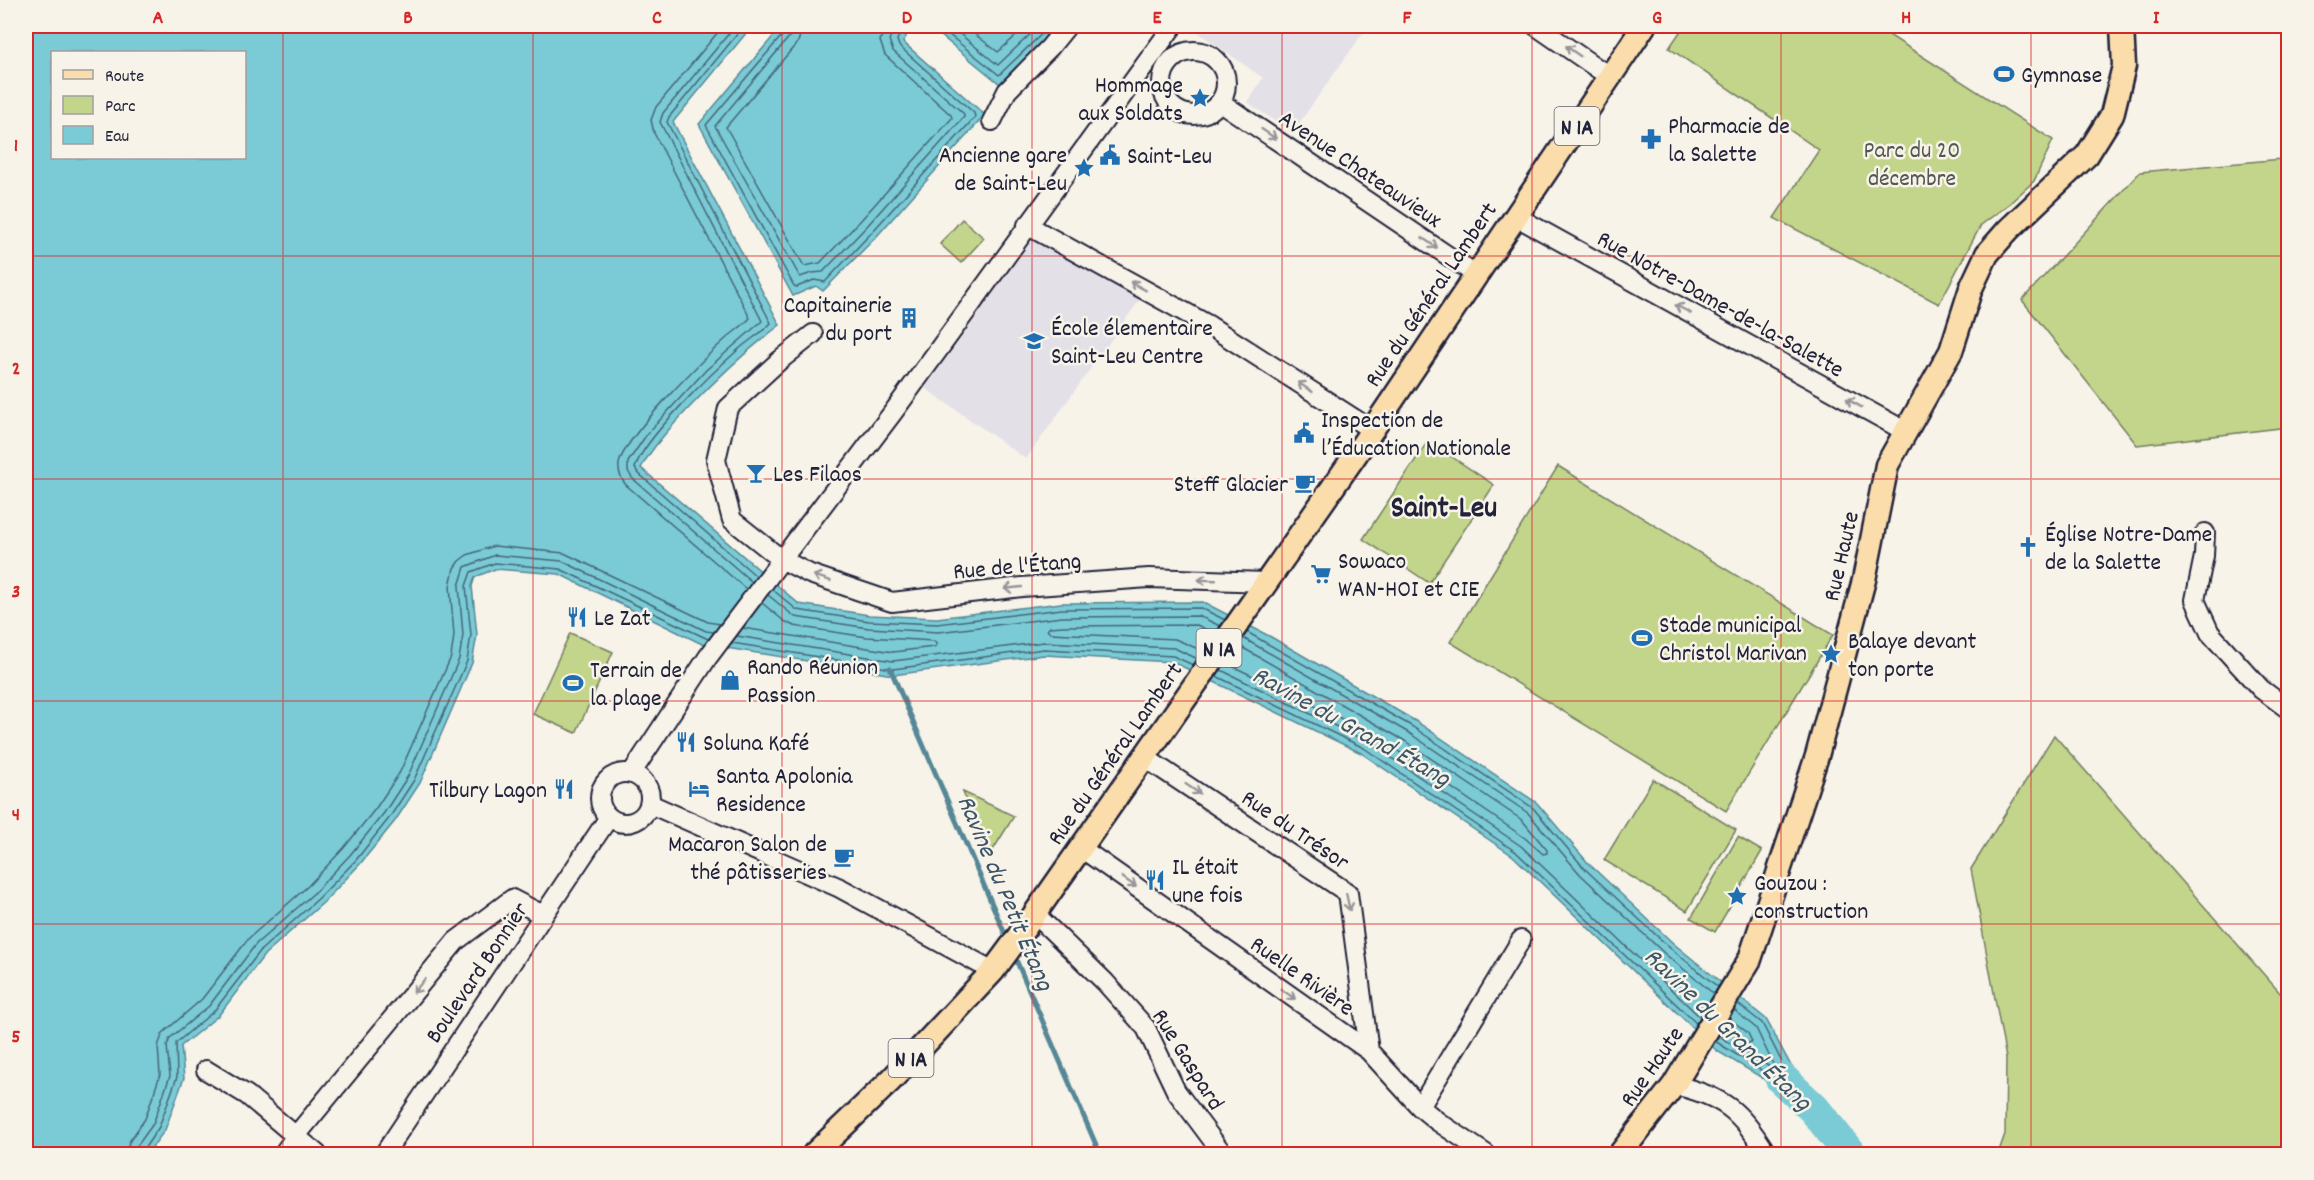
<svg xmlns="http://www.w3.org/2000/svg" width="2314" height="1180" viewBox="0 0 2314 1180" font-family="Dekko,sans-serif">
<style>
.built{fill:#e3e0e8}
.green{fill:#c3d58a;stroke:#727c62;stroke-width:1.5}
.water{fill:#7acbd5;stroke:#578797;stroke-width:1.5;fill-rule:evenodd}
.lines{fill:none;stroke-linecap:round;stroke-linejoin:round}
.shore{stroke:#456679;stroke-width:1.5}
.stream{stroke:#578797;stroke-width:5}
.river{stroke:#7acbd5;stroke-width:33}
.minor-casing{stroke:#22223b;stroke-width:22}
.major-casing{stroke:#22223b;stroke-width:27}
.minor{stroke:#f7f3e8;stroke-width:18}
.major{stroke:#fbddab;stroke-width:22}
.oneway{stroke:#97959a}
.grid{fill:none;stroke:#d62828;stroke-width:1.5;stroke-opacity:0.55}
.labels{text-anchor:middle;stroke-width:5;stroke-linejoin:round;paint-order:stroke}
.shield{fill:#f7f3e8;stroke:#62616f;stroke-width:1.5}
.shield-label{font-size:22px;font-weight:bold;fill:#22223b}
.poi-label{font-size:24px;fill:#22223b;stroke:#f7f3e8;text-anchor:start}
.park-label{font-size:24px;fill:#525853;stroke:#f7f3e8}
.street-label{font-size:24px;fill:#22223b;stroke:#f7f3e8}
.water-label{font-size:26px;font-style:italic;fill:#3c5569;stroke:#f7f3e8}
.district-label{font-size:30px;font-weight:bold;fill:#22223b;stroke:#f7f3e8}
.neatline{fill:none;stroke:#d62828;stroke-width:2}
.grid-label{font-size:20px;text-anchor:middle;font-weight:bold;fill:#d62828}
</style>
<rect width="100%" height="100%" fill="#f7f3e8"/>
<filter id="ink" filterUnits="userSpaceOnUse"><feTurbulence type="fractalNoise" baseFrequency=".0167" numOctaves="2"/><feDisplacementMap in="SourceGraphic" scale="12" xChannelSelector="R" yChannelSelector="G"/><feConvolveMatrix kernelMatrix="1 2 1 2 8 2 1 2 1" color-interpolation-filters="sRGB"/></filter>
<g filter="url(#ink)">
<path class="built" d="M1193,26H1368L1292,133L1247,102L1263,78L1192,28Z
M1035,236L1143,295L1026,459L925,388Z"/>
<path class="green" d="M1684,26H1875L2053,140L2034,181L2009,204L1981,225L1939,304L1774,218L1819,150L1669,48Z
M2282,159L2288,165V427L2137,445L2022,300L2140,172Z
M962,219L984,238L961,263L940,244Z
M1428,441L1494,485L1429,583L1363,539Z
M1558,466L1833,635L1726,811L1450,642Z
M570,633L613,652L576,733L533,714Z
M2054,735L2288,1002V1154H1998L2005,1134L2006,1058L1971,869Z
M1653,779L1736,830L1687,911L1604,860Z
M963,792L1014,816L988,858Z
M1738,837L1762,851L1715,932L1691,918Z"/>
<path class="water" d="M26,26H752L673,122L780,325C746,351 716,379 687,410C670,428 653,446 641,468L799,604L869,615L937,618L1061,603L1203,602L1271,637L1417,722L1537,803L1589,864L1674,944L1766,1019L1814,1109L1717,1051L1513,856L1361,753L1173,662L1044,655L893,675L702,644L559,574L495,569L475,577L472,586L477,635L472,663L420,783L395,821L360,864L324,902L265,954L219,1015L181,1046L184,1078L165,1130L147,1154H26ZM52,52H244V158H52Z
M782,26H912L903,42L985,115L877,236L823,291L816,286L793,296L699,124Z
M929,26H1059L1000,84Z"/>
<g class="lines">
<path class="shore" d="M723,26L656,107L651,120L654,133L750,318C744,325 736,330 729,336C707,355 623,438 619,464C618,472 621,479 626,485L746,589
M735,26L663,113L660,122L762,321L706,370L647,434L628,462V471L632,478L752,582
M744,26L669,117L667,122L771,323C762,333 749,340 739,349C715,370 642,440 635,468L638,473L756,576
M786,26L785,32L706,125L794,286L797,287L814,280L825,282L873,231L975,117L974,113L899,46L897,40L903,26
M793,26L790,36L715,126L800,277L812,273L823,272L867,226L964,117V114L893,51L889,40L895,26
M803,26L798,42L726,127L804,266L820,263L861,220L952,118L951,115L885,55L880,41L885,26
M938,26L999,75L1050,26
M950,26L998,65L1039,26
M964,26L998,52L1027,26
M772,589L797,610L869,621L937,624L1062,609L1201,608L1225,620
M768,595L795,617L869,628L938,632L1062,617L1199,616L1220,626
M743,628L893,652L934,647L937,645L934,641L867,637L794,626L784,621L762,603
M1247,632L1413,727L1533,808L1585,869L1670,948L1718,987
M737,636L893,661L1044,642L1174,648L1198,659
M1243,638L1409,733L1528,813L1580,874L1665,954L1714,994
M732,643L893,669L1044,649L1173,656L1193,665
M1203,651L1175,639L1050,633L1047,630L1050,627L1063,626L1197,625L1215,634
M1226,663L1373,734L1525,838L1543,854L1547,853V850L1522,820L1405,741L1238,645
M1221,670L1368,742L1521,846L1700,1017
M1216,676L1364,748L1516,852L1696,1023
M1724,1027L1747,1043L1752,1042L1748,1033L1729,1018
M1719,1035L1726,1041L1770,1067L1774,1066L1756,1028L1734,1010
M1715,1041L1789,1088L1794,1086L1762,1023L1738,1004
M126,1154L129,1142L145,1119L160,1075L158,1046L163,1033L202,999L249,938L308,886L343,849L376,808L400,772L451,657L454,635L450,586L454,568L459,561L467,555L494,546L564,553L708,622L720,624
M135,1154L137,1146L153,1124L170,1076L167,1046L170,1038L209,1006L256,944L314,893L350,855L384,813L408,776L459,659L463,635L459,586L465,567L495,555L562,561L706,631L713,632
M143,1154L144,1149L159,1127L177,1077L176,1043L214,1011L261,950L319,898L356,860L390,817L414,780L467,661L471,635L466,586L471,572L495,563L560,569L708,639"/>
<path class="stream" d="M890,668L1008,941
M1014,955L1100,1154"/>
<path class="river" d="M1781,1078L1814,1109L1850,1154"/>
<g class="minor-casing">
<path id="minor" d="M1536,26L1610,77
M1162 83a32 32 0 1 1 64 0a32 32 0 1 1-64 0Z
M1220,102L1475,274
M992,121L1007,91L1050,47L1067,26
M1515,216L1905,431
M1027,225L1210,326L1372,430
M813,334L779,361L728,408L716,460L732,520L781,559L810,574L892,602L1022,587L1149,578L1266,582
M2205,533L2204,556L2195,600L2210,633L2261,689L2288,709
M1144,757L1348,893L1369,1051
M600 798a25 25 0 1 1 50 0a25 25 0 1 1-50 0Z
M631,774L708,657L894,411L1173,26
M650,804L840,888L993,971
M1081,848L1369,1051L1420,1107L1437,1121L1486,1154
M1035,914L1105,982L1146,1028L1176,1091L1223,1154
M206,1070L247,1095L317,1154
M1674,1085C1723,1096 1741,1111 1767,1154
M1420,1107L1521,940
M283,1154L295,1137L456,941L512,899L543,915
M384,1154L609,817"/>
</g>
<g class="major-casing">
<path id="major" d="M814,1154L891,1080L993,971L1027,925L1354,457L1644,26
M1620,1154L1674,1085L1750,959L1817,756L1864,580L1887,465L1951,351L1971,288L1987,254L2008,230L2087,155L2112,115L2124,66L2122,26"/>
</g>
<use href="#minor" class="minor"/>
<use href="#major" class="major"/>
</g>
<defs><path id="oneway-shaft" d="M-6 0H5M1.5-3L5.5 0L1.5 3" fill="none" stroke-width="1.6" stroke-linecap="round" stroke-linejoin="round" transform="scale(1.5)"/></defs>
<g class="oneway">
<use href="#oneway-shaft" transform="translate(1573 51) rotate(-145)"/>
<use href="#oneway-shaft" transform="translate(1269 134) rotate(34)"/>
<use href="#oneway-shaft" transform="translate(1430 243) rotate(34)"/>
<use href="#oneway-shaft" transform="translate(1138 286) rotate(-151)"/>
<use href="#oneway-shaft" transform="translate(1683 309) rotate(-152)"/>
<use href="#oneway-shaft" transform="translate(1305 387) rotate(-147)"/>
<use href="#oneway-shaft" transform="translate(1854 403) rotate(-151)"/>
<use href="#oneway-shaft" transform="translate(822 578) rotate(-161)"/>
<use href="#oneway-shaft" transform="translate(1207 580) rotate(-178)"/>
<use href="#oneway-shaft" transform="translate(1013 588) rotate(174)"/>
<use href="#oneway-shaft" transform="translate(1193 789) rotate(34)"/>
<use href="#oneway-shaft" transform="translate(1129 882) rotate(35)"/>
<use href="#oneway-shaft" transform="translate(1348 902) rotate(78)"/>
<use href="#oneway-shaft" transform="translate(419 986) rotate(129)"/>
<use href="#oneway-shaft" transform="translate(1288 994) rotate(35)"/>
</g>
</g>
<path class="grid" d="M283,26V1154M533,26V1154M782,26V1154M1032,26V1154M1282,26V1154M1532,26V1154M1781,26V1154M2031,26V1154M26,256H2288M26,479H2288M26,701H2288M26,924H2288"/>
<defs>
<g id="stadium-bare" transform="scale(1.62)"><path d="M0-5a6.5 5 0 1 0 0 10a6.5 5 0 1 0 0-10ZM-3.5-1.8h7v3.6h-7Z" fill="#1f6fb2" stroke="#f7f3e8" stroke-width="2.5" paint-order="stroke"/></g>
<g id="sight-bare" transform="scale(1.62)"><path d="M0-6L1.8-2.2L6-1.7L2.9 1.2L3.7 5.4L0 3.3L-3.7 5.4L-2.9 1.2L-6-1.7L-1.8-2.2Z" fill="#1f6fb2" stroke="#f7f3e8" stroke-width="2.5" paint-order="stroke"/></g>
<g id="pharmacy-bare" transform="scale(1.62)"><path d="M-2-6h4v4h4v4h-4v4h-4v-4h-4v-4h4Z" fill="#1f6fb2" stroke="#f7f3e8" stroke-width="2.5" paint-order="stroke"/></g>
<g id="civic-bare" transform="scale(1.62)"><path d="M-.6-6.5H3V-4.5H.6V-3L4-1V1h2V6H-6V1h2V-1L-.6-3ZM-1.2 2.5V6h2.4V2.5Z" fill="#1f6fb2" stroke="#f7f3e8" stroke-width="2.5" paint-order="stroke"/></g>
<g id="building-bare" transform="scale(1.62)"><path d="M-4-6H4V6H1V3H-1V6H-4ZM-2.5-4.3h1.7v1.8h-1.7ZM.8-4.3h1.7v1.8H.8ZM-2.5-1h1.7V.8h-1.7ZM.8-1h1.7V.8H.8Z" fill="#1f6fb2" stroke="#f7f3e8" stroke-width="2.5" paint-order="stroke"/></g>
<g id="school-bare" transform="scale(1.62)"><path d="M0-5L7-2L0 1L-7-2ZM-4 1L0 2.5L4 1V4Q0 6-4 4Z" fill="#1f6fb2" stroke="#f7f3e8" stroke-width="2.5" paint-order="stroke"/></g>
<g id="bar-bare" transform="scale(1.62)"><path d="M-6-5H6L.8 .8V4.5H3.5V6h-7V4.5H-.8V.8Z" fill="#1f6fb2" stroke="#f7f3e8" stroke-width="2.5" paint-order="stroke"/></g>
<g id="cafe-bare" transform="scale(1.62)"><path d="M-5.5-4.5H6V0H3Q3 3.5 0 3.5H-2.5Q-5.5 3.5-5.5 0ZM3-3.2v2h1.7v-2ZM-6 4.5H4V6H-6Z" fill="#1f6fb2" stroke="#f7f3e8" stroke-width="2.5" paint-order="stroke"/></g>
<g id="church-bare" transform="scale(1.62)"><path d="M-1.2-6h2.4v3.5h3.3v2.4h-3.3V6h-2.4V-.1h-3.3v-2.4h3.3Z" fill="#1f6fb2" stroke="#f7f3e8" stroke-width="2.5" paint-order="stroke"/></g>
<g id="supermarket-bare" transform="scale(1.62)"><path d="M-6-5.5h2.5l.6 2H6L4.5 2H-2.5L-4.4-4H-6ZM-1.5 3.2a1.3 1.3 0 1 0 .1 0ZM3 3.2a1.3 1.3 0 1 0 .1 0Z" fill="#1f6fb2" stroke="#f7f3e8" stroke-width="2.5" paint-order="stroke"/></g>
<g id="restaurant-bare" transform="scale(1.62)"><path d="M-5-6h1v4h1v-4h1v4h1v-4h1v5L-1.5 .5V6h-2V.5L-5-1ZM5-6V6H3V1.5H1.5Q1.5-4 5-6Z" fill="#1f6fb2" stroke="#f7f3e8" stroke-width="2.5" paint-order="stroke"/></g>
<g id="shop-bare" transform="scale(1.62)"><path d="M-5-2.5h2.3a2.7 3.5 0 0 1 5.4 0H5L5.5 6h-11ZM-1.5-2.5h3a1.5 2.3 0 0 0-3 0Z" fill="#1f6fb2" stroke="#f7f3e8" stroke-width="2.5" paint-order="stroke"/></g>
<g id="hotel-bare" transform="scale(1.62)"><path d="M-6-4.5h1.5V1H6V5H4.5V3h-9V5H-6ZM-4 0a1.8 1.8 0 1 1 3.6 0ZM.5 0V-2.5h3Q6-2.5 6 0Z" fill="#1f6fb2" stroke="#f7f3e8" stroke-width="2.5" paint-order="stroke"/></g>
</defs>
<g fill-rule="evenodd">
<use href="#stadium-bare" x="2004" y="74"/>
<use href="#sight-bare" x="1200" y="98"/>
<use href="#pharmacy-bare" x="1651" y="139"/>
<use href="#civic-bare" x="1110" y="155"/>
<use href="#sight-bare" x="1084" y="168"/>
<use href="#building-bare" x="909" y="318"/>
<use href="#school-bare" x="1034" y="341"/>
<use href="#civic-bare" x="1304" y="433"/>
<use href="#bar-bare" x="756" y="473"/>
<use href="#cafe-bare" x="1305" y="483"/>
<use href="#church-bare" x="2028" y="547"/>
<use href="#supermarket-bare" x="1321" y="574"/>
<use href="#restaurant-bare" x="577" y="617"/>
<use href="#stadium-bare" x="1642" y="638"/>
<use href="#sight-bare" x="1831" y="654"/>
<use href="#shop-bare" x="730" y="680"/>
<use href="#stadium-bare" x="573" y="683"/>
<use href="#restaurant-bare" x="686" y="742"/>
<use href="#restaurant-bare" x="564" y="789"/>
<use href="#hotel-bare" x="699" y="789"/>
<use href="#cafe-bare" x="844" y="857"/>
<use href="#restaurant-bare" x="1155" y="880"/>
<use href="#sight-bare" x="1737" y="896"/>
</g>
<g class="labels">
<g class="shield">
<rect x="1554.5" y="107" width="45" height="38" rx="4.5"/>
<rect x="1196.5" y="629" width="45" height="38" rx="4.5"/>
<rect x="888.5" y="1039" width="45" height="38" rx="4.5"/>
</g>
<g class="shield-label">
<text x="1577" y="134">N 1A</text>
<text x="1219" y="656">N 1A</text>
<text x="911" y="1066">N 1A</text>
</g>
<g class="poi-label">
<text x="2021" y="82">Gymnase</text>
<text x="1183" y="92" text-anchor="end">Hommage<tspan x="1183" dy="28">aux Soldats</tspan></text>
<text x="1668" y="133">Pharmacie de<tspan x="1668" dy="28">la Salette</tspan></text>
<text x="1067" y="162" text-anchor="end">Ancienne gare<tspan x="1067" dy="28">de Saint-Leu</tspan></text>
<text x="1127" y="163">Saint-Leu</text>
<text x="892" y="312" text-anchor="end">Capitainerie<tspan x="892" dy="28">du port</tspan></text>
<text x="1051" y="335">École élementaire<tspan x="1051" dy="28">Saint-Leu Centre</tspan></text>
<text x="1321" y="427">Inspection de<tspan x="1321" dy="28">l’Éducation Nationale</tspan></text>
<text x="773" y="481">Les Filaos</text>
<text x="1288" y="491" text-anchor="end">Steff Glacier</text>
<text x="2045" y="541">Église Notre-Dame<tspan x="2045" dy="28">de la Salette</tspan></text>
<text x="1338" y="568">Sowaco<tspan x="1338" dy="28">WAN-HOI et CIE</tspan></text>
<text x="594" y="625">Le Zat</text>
<text x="1659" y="632">Stade municipal<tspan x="1659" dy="28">Christol Marivan</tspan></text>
<text x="1848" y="648">Balaye devant<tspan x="1848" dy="28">ton porte</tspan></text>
<text x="747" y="674">Rando Réunion<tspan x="747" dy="28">Passion</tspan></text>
<text x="590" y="677">Terrain de<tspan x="590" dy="28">la plage</tspan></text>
<text x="703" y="750">Soluna Kafé</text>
<text x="716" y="783">Santa Apolonia<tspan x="716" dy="28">Residence</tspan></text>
<text x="547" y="797" text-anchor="end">Tilbury Lagon</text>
<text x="827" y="851" text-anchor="end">Macaron Salon de<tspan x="827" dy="28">thé pâtisseries</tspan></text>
<text x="1172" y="874">IL était<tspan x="1172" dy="28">une fois</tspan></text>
<text x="1754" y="890">Gouzou :<tspan x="1754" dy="28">construction</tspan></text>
</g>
<g class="park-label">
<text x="1912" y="157">Parc du 20<tspan x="1912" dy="28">décembre</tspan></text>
</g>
<g class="street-label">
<text transform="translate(1361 168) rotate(34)" y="8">Avenue Chateauvieux</text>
<text transform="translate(1430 294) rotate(-56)" y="8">Rue du Général Lambert</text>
<text transform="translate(1721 303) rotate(29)" y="8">Rue Notre-Dame-de-la-Salette</text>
<text transform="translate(1840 556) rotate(-77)" y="8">Rue Haute</text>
<text transform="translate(1017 565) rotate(-5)" y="8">Rue de l'Étang</text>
<text transform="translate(1114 753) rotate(-55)" y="8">Rue du Général Lambert</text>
<text transform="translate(1296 829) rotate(34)" y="8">Rue du Trésor</text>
<text transform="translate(476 972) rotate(-56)" y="8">Boulevard Bonnier</text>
<text transform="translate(1303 975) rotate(35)" y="8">Ruelle Rivière</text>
<text transform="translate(1189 1059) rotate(58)" y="8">Rue Gaspard</text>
<text transform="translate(1651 1066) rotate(-55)" y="8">Rue Haute</text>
</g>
<g class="water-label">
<text transform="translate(1352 725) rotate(29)" y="9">Ravine du Grand Étang</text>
<text transform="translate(1007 892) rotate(67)" y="9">Ravine du Petit Étang</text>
<text transform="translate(1729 1028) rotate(44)" y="9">Ravine du Grand Étang</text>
</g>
<g class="district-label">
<text x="1444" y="516">Saint-Leu</text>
</g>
</g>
<rect width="2314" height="1180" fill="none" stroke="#f7f3e8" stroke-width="66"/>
<rect x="51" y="51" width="195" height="108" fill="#f7f3e8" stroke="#a29fa3" stroke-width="1.5"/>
<rect x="63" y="70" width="30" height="9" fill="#fbddab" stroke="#a29fa3" stroke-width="1.5"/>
<text x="105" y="81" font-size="18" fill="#22223b">Route</text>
<rect x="63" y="96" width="30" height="18" fill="#c3d58a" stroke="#a29fa3" stroke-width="1.5"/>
<text x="105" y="111" font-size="18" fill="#22223b">Parc</text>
<rect x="63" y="126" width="30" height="18" fill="#7acbd5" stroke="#a29fa3" stroke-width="1.5"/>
<text x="105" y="141" font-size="18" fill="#22223b">Eau</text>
<rect x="33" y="33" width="2248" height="1114" class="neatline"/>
<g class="grid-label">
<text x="158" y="23">A</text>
<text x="408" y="23">B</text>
<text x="657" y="23">C</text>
<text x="907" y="23">D</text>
<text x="1157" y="23">E</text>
<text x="1407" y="23">F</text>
<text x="1657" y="23">G</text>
<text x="1906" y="23">H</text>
<text x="2156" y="23">I</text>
<text x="16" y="151">1</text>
<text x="16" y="374">2</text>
<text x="16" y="597">3</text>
<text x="16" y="820">4</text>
<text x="16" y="1042">5</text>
</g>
</svg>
